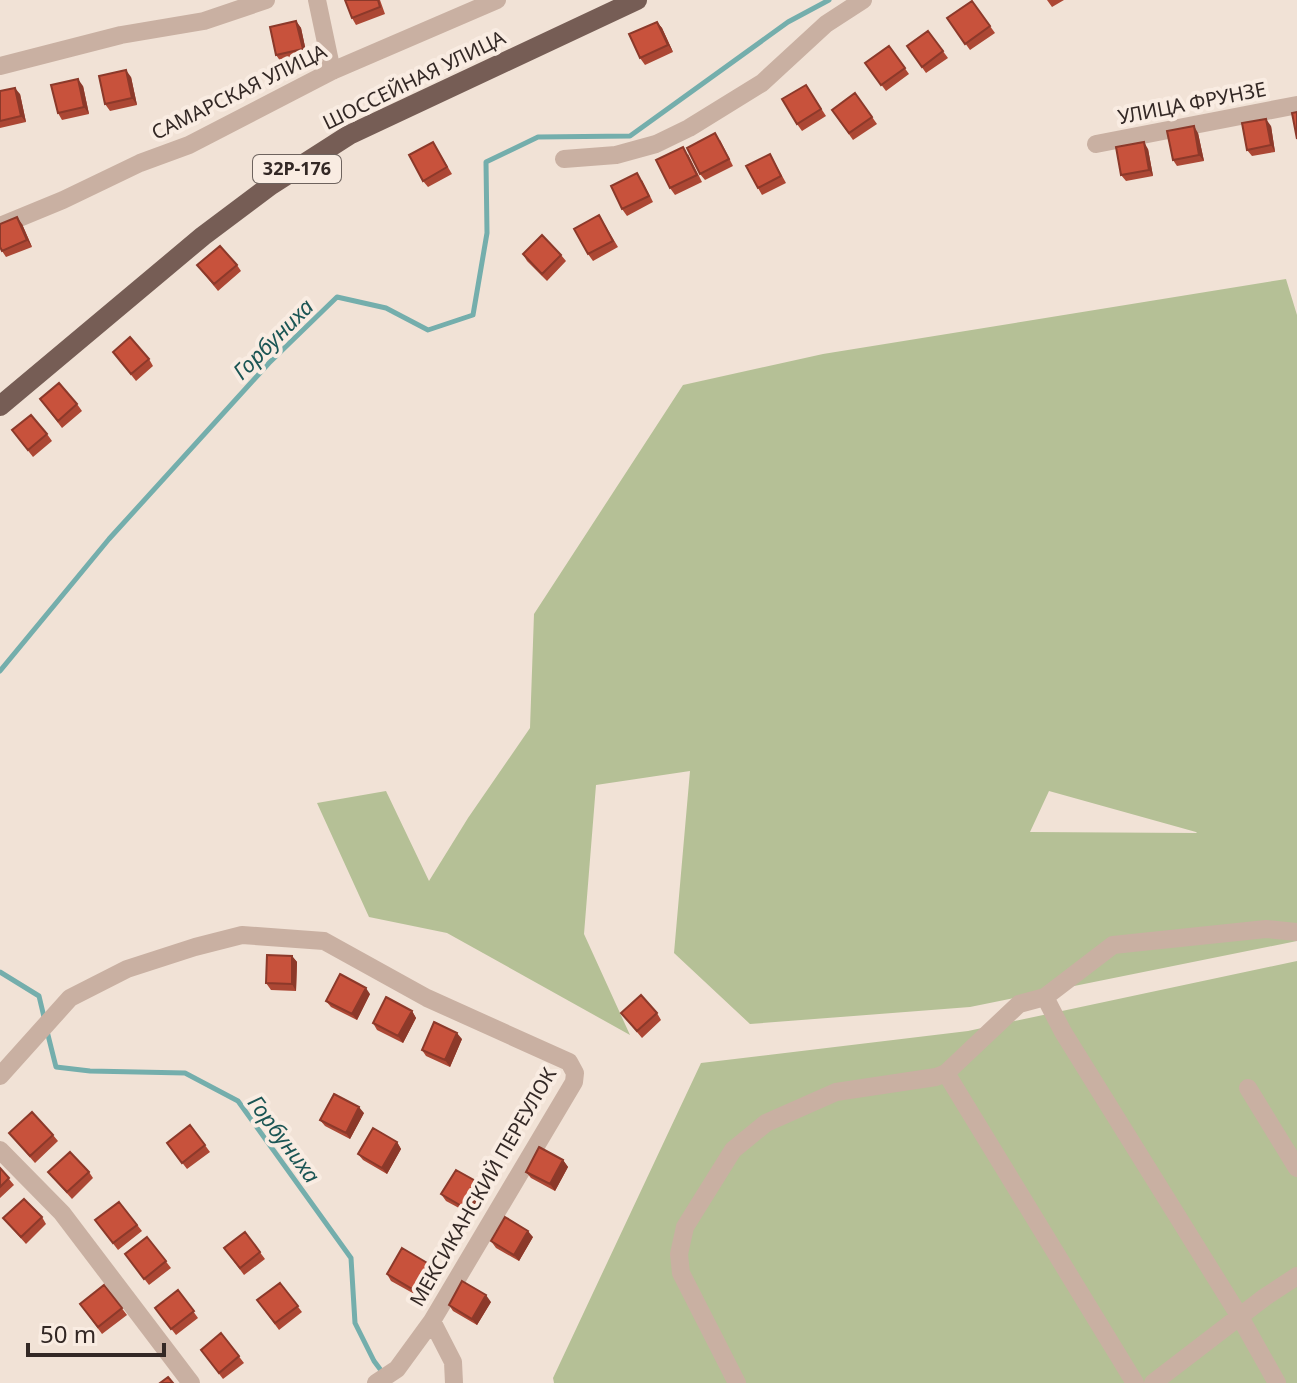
<svg xmlns="http://www.w3.org/2000/svg" width="1297" height="1383" viewBox="0 0 1297 1383" font-family="'Noto Sans',sans-serif">
<style>
.green{fill:#b5c096;fill-rule:evenodd}
.lines{fill:none;stroke-linecap:round;stroke-linejoin:round}
.stream{stroke:#74aeac;stroke-width:5}
.minor{stroke:#c9b0a2;stroke-width:18}
.major{stroke:#765d55;stroke-width:20}
.wall{fill:#ac4734}
.shaded-wall{fill:#8c392a}
.building{fill:#c8523c;stroke:#8c392a;stroke-width:2}
.labels{text-anchor:middle;stroke-width:8;stroke-linejoin:round;paint-order:stroke}
.shield{fill:#f9ece2;stroke:#6e635e;stroke-width:2}
.shield-label{font-size:18px;font-weight:bold;fill:#332825}
.street-label{font-size:20px;fill:#332825;stroke:#f9ece2}
.water-label{font-size:22px;font-style:italic;fill:#1a5554;stroke:#f9ece2}
</style>
<rect width="100%" height="100%" fill="#f1e2d6"/>
<path class="green" d="M1286,279L1297,315V941L970,1007L750,1024L674,953L690,771L596,785L584,934L630,1035L447,933L369,917L317,803L386,791L429,881L468,818L530,728L534,614L683,385L823,354ZM1049,791L1196,832L1197,833L1030,832Z
M1297,961V1383H554L553,1378L701,1063L968,1031Z"/>
<g class="lines">
<path class="stream" d="M0,671L109,539L269,363L337,297L386,308L428,330L473,315L487,233L486,162L538,137L630,136L788,22L829,0
M0,972L39,996L44,1017
M47,1031L56,1067L90,1071L185,1073L238,1101L351,1258L355,1323L374,1361L383,1373"/>
<path class="minor" d="M317,0L332,71
M0,66L121,35L204,21L266,0
M1096,144L1297,105
M564,159L616,155L656,144L689,128L762,83L826,24L863,0
M0,226L63,200L140,163L189,145L332,71L497,0
M1045,997L1063,1032L1240,1317L1277,1383
M946,1073L1135,1383
M0,1076L70,998L127,969L195,947L242,935L324,941L427,998L569,1062L575,1073L574,1082L432,1321L397,1369L376,1383
M1248,1088L1297,1168
M0,1150L62,1213L191,1383
M432,1321L453,1362L454,1383
M737,1383L681,1273L679,1254L685,1227L733,1150L766,1123L836,1092L936,1077L946,1073L1019,1004L1045,997L1113,945L1266,929L1297,932
M1153,1383L1265,1297L1297,1276"/>
<path class="major" d="M0,406L203,236L271,185L349,135L637,0"/>
</g>
<path class="wall" d="M345,0H380L385,14L356,25L352,18Z
M1047,0H1064L1052,7Z
M972,1L995,33L970,50L947,18Z
M296,21L301,28L307,56L281,62L276,55Z
M657,22L662,28L673,52L645,65L640,58Z
M928,31L948,58L926,73L907,46Z
M889,46L909,74L886,91L865,63Z
M131,77L137,105L110,111L105,104Z
M806,85L826,116L802,131L797,124Z
M83,86L89,114L62,120L58,113Z
M0,91L20,94L26,122L0,128Z
M855,93L877,124L853,140L832,110Z
M1271,126L1275,152L1252,156L1247,150Z
M1198,133L1204,161L1177,166L1173,160Z
M720,140L733,166L705,180L700,174Z
M433,142L452,174L428,187L423,181Z
M1148,149L1153,176L1126,181L1121,175Z
M688,154L702,182L675,195L670,188Z
M770,154L786,183L762,195L758,188Z
M642,180L653,202L627,216L622,209Z
M599,215L618,247L593,261L588,254Z
M22,224L32,247L6,257L2,251Z
M523,254L561,255L566,261L547,281L527,261Z
M197,265H237L241,271L218,291Z
M113,352L149,359L153,366L136,381Z
M40,399L77,404L82,411L62,428Z
M12,430L47,434L52,441L33,457Z
M292,956L297,962L296,991L271,990L266,983Z
M370,994L357,1020L331,1007L326,1001Z
M412,1011L416,1018L403,1043L377,1030L373,1023Z
M621,1013H657L661,1020L642,1038Z
M462,1039L450,1067L426,1056L422,1050Z
M364,1113L350,1139L325,1126L320,1120Z
M190,1125L210,1152L187,1169L167,1143Z
M9,1133L53,1135L58,1141L35,1163Z
M397,1142L401,1149L387,1174L363,1160L358,1154Z
M563,1160L568,1167L555,1191L531,1178L526,1172Z
M0,1168L14,1185L0,1198Z
M48,1172H89L93,1178L72,1199Z
M484,1190L470,1214L446,1201L441,1194Z
M119,1202L142,1231L118,1250L95,1220Z
M42,1217L46,1224L26,1244L3,1218Z
M245,1232L265,1259L244,1275L224,1248Z
M147,1237L171,1268L149,1285L125,1254Z
M533,1237L519,1261L496,1248L491,1241Z
M433,1271L418,1296L391,1281L387,1274Z
M280,1283L302,1312L279,1330L257,1300Z
M104,1285L127,1315L102,1334L80,1304Z
M178,1290L198,1318L176,1335L155,1308Z
M491,1302L477,1325L453,1311L449,1305Z
M221,1333L244,1363L223,1379L201,1350Z"/>
<path class="shaded-wall" d="M296,21L301,28L307,56L303,49Z
M657,22L662,28L673,52L668,45Z
M126,70L131,77L137,105L132,98Z
M78,79L83,86L89,114L84,107Z
M15,88L20,94L26,122L21,116Z
M1266,119L1271,126L1275,152L1271,145Z
M1194,126L1198,133L1204,161L1199,155Z
M1144,142L1148,149L1153,176L1149,170Z
M17,217L22,224L32,247L27,240Z
M292,956L297,962L296,991L292,984Z
M366,988L370,994L357,1020L352,1014Z
M412,1011L416,1018L403,1043L398,1036Z
M457,1033L462,1039L450,1067L445,1060Z
M359,1107L364,1113L350,1139L346,1133Z
M397,1142L401,1149L387,1174L382,1168Z
M563,1160L568,1167L555,1191L550,1184Z
M479,1183L484,1190L470,1214L465,1208Z
M528,1231L533,1237L519,1261L514,1255Z
M429,1264L433,1271L418,1296L414,1290Z
M486,1295L491,1302L477,1325L472,1319Z"/>
<path class="building" d="M345,0H378L380,7L352,18Z
M972,1L990,26L965,44L947,18Z
M296,21L303,49L276,55L270,27Z
M657,22L668,45L640,58L629,34Z
M928,31L943,51L922,67L907,46Z
M889,46L905,68L881,85L865,63Z
M126,70L132,98L105,104L99,76Z
M78,79L84,107L58,113L51,85Z
M806,85L821,109L797,124L782,99Z
M15,88L21,116L0,121V91Z
M855,93L872,117L849,133L832,110Z
M1297,112V139L1292,113Z
M1266,119L1271,145L1247,150L1242,123Z
M1194,126L1199,155L1173,160L1167,131Z
M715,133L729,159L700,174L687,148Z
M433,142L447,167L423,181L409,155Z
M1144,142L1149,170L1121,175L1116,147Z
M683,147L697,175L670,188L656,160Z
M770,154L781,176L758,188L746,166Z
M637,173L649,196L622,209L611,186Z
M599,215L613,241L588,254L574,229Z
M17,217L27,240L2,251L0,247V224Z
M542,235L561,255L542,274L523,254Z
M220,246L237,265L214,284L197,265Z
M130,337L149,359L131,374L113,352Z
M59,383L77,404L58,421L40,399Z
M31,415L47,434L28,450L12,430Z
M267,955L292,956V984L266,983Z
M340,974L366,988L352,1014L326,1001Z
M641,995L657,1013L637,1031L621,1013Z
M386,997L412,1011L398,1036L373,1023Z
M434,1022L457,1033L445,1060L422,1050Z
M334,1094L359,1107L346,1133L320,1120Z
M32,1112L53,1135L30,1156L9,1133Z
M190,1125L205,1145L182,1163L167,1143Z
M373,1128L397,1142L382,1168L358,1154Z
M539,1147L563,1160L550,1184L526,1172Z
M70,1152L89,1172L67,1192L48,1172Z
M0,1168L9,1178L0,1187Z
M456,1170L479,1183L465,1208L441,1194Z
M24,1199L42,1217L21,1237L3,1218Z
M119,1202L137,1225L113,1243L95,1220Z
M505,1217L528,1231L514,1255L491,1241Z
M245,1232L260,1252L240,1268L224,1248Z
M147,1237L166,1261L144,1279L125,1254Z
M402,1248L429,1264L414,1290L387,1274Z
M462,1281L486,1295L472,1319L449,1305Z
M280,1283L298,1306L275,1323L257,1300Z
M104,1285L122,1308L98,1327L80,1304Z
M178,1290L194,1311L171,1329L155,1308Z
M221,1333L239,1356L219,1373L201,1350Z
M168,1377L173,1383H160Z"/>
<g class="labels">
<rect class="shield" x="253" y="155" width="88" height="28" rx="6"/>
<g class="shield-label">
<text x="297" y="175">32Р-176</text>
</g>
<g class="street-label">
<text transform="translate(414 80) rotate(-26)" y="7">ШОССЕЙНАЯ УЛИЦА</text>
<text transform="translate(239 92) rotate(-26)" y="7">САМАРСКАЯ УЛИЦА</text>
<text transform="translate(1192 103) rotate(-11)" y="7">УЛИЦА ФРУНЗЕ</text>
<text transform="translate(483 1187) rotate(-60)" y="7">МЕКСИКАНСКИЙ ПЕРЕУЛОК</text>
</g>
<g class="water-label">
<text transform="translate(273 339) rotate(-45)" y="8">Горбуниха</text>
<text transform="translate(284 1139) rotate(53)" y="8">Горбуниха</text>
</g>
</g>
<path d="M28 1343v12h136v-12" fill="none" stroke="#332825" stroke-width="4"/>
<text x="40" y="1343" font-size="24" fill="#332825" stroke="#f9ece2" stroke-width="6" paint-order="stroke">50 m</text>
</svg>
